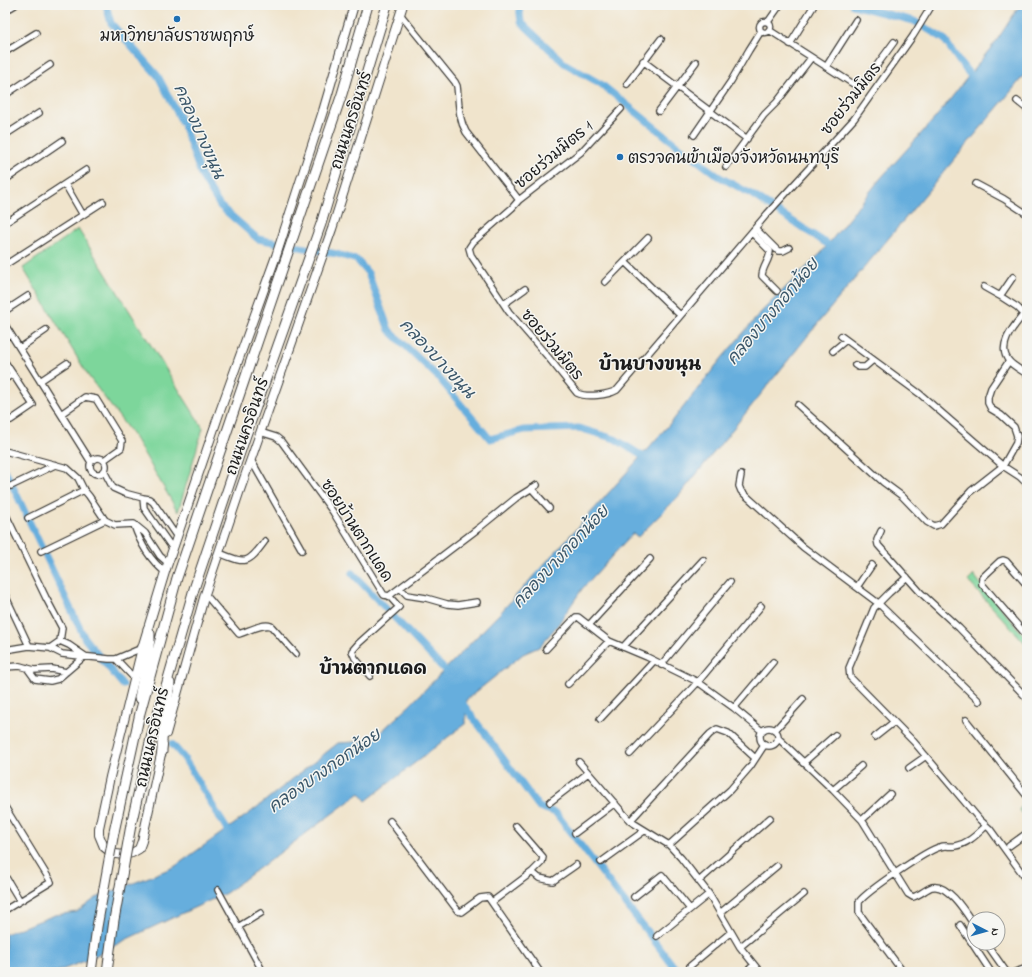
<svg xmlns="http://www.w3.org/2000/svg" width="1032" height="977" viewBox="0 0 1032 977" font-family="'Indie Flower','Playpen Sans Thai',sans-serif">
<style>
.green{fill:#7dd69b;stroke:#4c795c}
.water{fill:#66aedd;stroke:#41657c}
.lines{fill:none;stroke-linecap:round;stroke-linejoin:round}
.canal{stroke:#66aedd;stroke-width:7}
.street-casing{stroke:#3c3a36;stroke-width:8}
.secondary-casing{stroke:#3c3a36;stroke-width:10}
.primary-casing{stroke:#3c3a36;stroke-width:11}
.street{stroke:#fff;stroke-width:5.5}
.secondary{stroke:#fff;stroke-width:8}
.primary{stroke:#fff;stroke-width:9}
.primary-bridge-casing{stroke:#3c3a36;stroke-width:11;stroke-linecap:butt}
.primary-bridge{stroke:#fff;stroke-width:9}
.poi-dot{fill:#1f6fb2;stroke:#f6f6f2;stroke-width:1.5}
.labels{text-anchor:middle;stroke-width:3;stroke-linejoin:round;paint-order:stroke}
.poi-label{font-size:16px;fill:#1c1c1c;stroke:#f6f6f2}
.street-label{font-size:16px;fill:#1c1c1c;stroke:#f6f6f2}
.water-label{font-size:17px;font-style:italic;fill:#3a5669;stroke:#f6f6f2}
.quarter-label{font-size:18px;font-weight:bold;fill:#1c1c1c;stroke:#f6f6f2}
</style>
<rect width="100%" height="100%" fill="#f6f6f2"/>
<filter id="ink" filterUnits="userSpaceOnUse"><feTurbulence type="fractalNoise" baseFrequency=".025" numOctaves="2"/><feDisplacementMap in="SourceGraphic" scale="8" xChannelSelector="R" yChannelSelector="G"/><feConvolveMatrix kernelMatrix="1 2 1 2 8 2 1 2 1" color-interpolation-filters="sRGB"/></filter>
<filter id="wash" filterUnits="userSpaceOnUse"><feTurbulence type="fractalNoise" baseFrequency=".012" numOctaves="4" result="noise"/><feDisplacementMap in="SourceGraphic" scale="16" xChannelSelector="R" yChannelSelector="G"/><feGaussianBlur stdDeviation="0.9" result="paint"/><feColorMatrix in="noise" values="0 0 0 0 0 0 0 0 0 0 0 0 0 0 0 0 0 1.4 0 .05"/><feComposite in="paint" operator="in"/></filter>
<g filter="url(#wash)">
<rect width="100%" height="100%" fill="#f0e4cc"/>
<path class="green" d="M78,229L203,428L178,512L135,438L89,377L23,268Z
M974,575L983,587L1027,639V645L968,581Z
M1027,803V819L1019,809Z"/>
<path class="water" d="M1020,5H1027V71L1013,89L823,317L678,497L638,537L633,533L582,589L557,626L539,647L523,654L466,700V723L366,801L360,793L226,893L127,939L85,961L56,972H5V934L55,915L77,912L96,898L174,867L251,812L338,743L371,741L409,706L501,612L596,507L674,419L721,359L763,310L822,252L880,179L936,117L997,40Z"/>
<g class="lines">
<path class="canal" d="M106,5L111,23L158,76L183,124L202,177L220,206L258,239L337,254L357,260L368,273L389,330L438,377L490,439L524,430L579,428L615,439L649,460
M519,5L521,22L564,63L601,84L678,146L718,176L751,194L835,249
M853,5L914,21L944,39L959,61L975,81
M5,472H6L85,639L123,685
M352,573L434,659L450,675
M461,701L539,807L556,813L678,972
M172,744L184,758L231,836"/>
</g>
</g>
<g filter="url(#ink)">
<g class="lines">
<g class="street-casing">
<path id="street" d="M5,11L15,5
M400,14L455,82L457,86C459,102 458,118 466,132L519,200L512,208L473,242L469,248L471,255L509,312L548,357L577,393C587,398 608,395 617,390L767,214L854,119L913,36L932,5
M759.5 27a5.5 5.5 0 1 1 11 0a5.5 5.5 0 1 1-11 0Z
M768,22L780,5
M769,30L858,87H861L894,42
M790,44L813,7
M5,52L36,33
M643,61L747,139
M826,67L856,20
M627,84L661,39
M5,95L50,65
M1017,101L1027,109
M659,111L696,62
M5,135L39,113
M694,135L731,81L749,50L761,31
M726,167L764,115L777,102L811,58
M5,180L62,141
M65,184L83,215
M976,184L1004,199L1027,214
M519,200L581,152L621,109
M5,223L86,170
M755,228L778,251H783L789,248
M752,233L770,251C770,260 762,267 762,276L777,291
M625,262L680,315
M5,265L103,202
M1013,277L1000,296L1017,307L1027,317
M605,282L648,238
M984,287L1000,296
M504,304L525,289
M5,311L28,296
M1023,315C1014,326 996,346 1009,361C1013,366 1021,370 1027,374
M5,325L91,462
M841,336L920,394L1003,466L1020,477L1027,484
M5,337L10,334
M20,348L46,330
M833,351L846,340
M5,362L33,405L11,420
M855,365L858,367H865L873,360
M5,379L13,374
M40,381L67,363
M798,405L883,482L902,496L927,522L934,526L941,524L971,491L1003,466L1016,443L1017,436L1014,427L1001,415L991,409L988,403V397L991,388L1009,361
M61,414L85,397L96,399L122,441L121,448L104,460
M260,432L276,437L281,441L333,512L384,595L389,596L479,528L516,498L537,485
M5,451L67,468L78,478L84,490L89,496L105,520L115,525L134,524L145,533L160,556L168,563
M90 466a8 8 0 1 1 16 0a8 8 0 1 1-16 0Z
M251,460L302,550
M104,471L113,488L124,493L143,498
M741,475L739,486L741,491L803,547L878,603L979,701
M11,486L55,465
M531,488L549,508
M5,513L46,598L62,628L60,641L50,648
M28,518L84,490
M134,525C140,543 150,560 165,572
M881,531L877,540L878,545L921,593L959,628L1027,698
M173,549L144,508L143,498L149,499L153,502L177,537
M41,551L105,520
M219,553C245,563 247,566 265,541
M907,577L889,593L874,608L849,668L850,677L914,742L980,820L990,829L1027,880
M1027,585L1006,561L1003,560L1000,561L982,578V584L1027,636
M857,587L872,565
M400,588L407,595L426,598L447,604L458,605L477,602
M205,594L239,634C249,631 262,623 271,626L296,654
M5,595L29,646
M589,625L650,559
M60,641L69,645L85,656
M623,647L703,560
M546,649L576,617H578L609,641L647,657L698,682L734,708L762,731
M5,650L29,646L50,648L62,654L109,659H116L142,648
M116,659L135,679
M661,665L730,582
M5,667L20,666L34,670L52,669L66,672
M27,668L35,679L50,681L58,679L85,656
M370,676L355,658L352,651L359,643L399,607L389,596
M568,684L609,641
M734,708L773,662
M600,719L654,661
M966,720L1027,796
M760 737a9 9 0 1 1 18 0a9 9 0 1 1-18 0Z
M775,730L803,699
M875,737L894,722
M778,738L833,790L862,820L908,894L913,897C920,895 926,889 932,887C948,883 966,913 974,925
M630,754L698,682L761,606
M579,762L630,821L669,845L681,858L709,894L740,947L760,972
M803,763L835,735
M909,768L926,756
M833,790L861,766
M550,802L588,773
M5,807L51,882L20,901L5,876
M862,820L890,794
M390,821L458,911L461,912L480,898L488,897L540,972
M630,821L710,734L717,729L728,733L755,758
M516,826L543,857L542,862L532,872
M575,833L615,803
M669,845L730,790L750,767L765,744
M1009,846L1027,833
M601,862L644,831
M699,881L770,818
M218,890L263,972
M634,897L662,875L690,909
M492,902L532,872L539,878L553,881L576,865
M5,910L20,901
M720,913L777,866
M960,925L991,972
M238,927L261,913
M657,936L709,894
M986,943L1005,970L1007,972
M740,947L804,894
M690,966L731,932
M746,972L754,965
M903,972L862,917L859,912V902C866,892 927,850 940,847C945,845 950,847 955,846C968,844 977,834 986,826
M1015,972L1027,968"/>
</g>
<g class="secondary-casing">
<path id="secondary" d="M166,734L205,594L239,493L332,229L403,5
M163,745L142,841L139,849L132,853L124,855L116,854L109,851L104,847L99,835V828L110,777L142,648L165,572L219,414L276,256L323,111L354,5"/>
</g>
<g class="primary-casing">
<path id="primary" d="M139,698L150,640V634L148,629
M162,752V740L170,683
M131,825L152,734L194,589L246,435L321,224L387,5
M114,832L140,713L177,578L342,94L368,5"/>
</g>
<use href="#street" class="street"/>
<use href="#secondary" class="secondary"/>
<use href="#primary" class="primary"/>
<g class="primary-bridge-casing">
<path id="primary-bridge" d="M91,972L97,927L114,832
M107,972L114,920L131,825"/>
</g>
<use href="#primary-bridge" class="primary-bridge"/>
</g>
</g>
<g class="poi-dot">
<circle cx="177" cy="19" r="4"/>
<circle cx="620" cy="157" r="4"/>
</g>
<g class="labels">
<g class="poi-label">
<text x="177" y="41">มหาวิทยาลัยราชพฤกษ์</text>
<text x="628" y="163" text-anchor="start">ตรวจคนเข้าเมืองจังหวัดนนทบุรี</text>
</g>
<g class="street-label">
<text transform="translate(850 98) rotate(-52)" y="6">ซอยร่วมมิตร</text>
<text transform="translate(350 120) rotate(-72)" y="6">ถนนนครอินทร์</text>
<text transform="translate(553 154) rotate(-40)" y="6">ซอยร่วมมิตร 1</text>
<text transform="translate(553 344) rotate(50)" y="6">ซอยร่วมมิตร</text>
<text transform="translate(246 426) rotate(-71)" y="6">ถนนนครอินทร์</text>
<text transform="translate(358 530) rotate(57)" y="6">ซอยบ้านตากแดด</text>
<text transform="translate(151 737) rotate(-77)" y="6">ถนนนครอินทร์</text>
</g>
<g class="water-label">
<text transform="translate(200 131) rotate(66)" y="6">คลองบางขนุน</text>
<text transform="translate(772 311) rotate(-50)" y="6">คลองบางกอกน้อย</text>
<text transform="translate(438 358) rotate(47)" y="6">คลองบางขนุน</text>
<text transform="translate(560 556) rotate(-47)" y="6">คลองบางกอกน้อย</text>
<text transform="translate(324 770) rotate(-35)" y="6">คลองบางกอกน้อย</text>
</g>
<g class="quarter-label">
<text x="650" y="370">บ้านบางขนุน</text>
<text x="373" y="674">บ้านตากแดด</text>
</g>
</g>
<rect width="1032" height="977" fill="none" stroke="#f6f6f2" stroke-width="20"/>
<g transform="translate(986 931) rotate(96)"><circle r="19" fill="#f6f6f2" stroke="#9f9f9c"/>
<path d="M0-3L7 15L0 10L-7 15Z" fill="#1f6fb2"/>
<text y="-6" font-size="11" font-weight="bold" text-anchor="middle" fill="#1c1c1c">N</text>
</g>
</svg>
